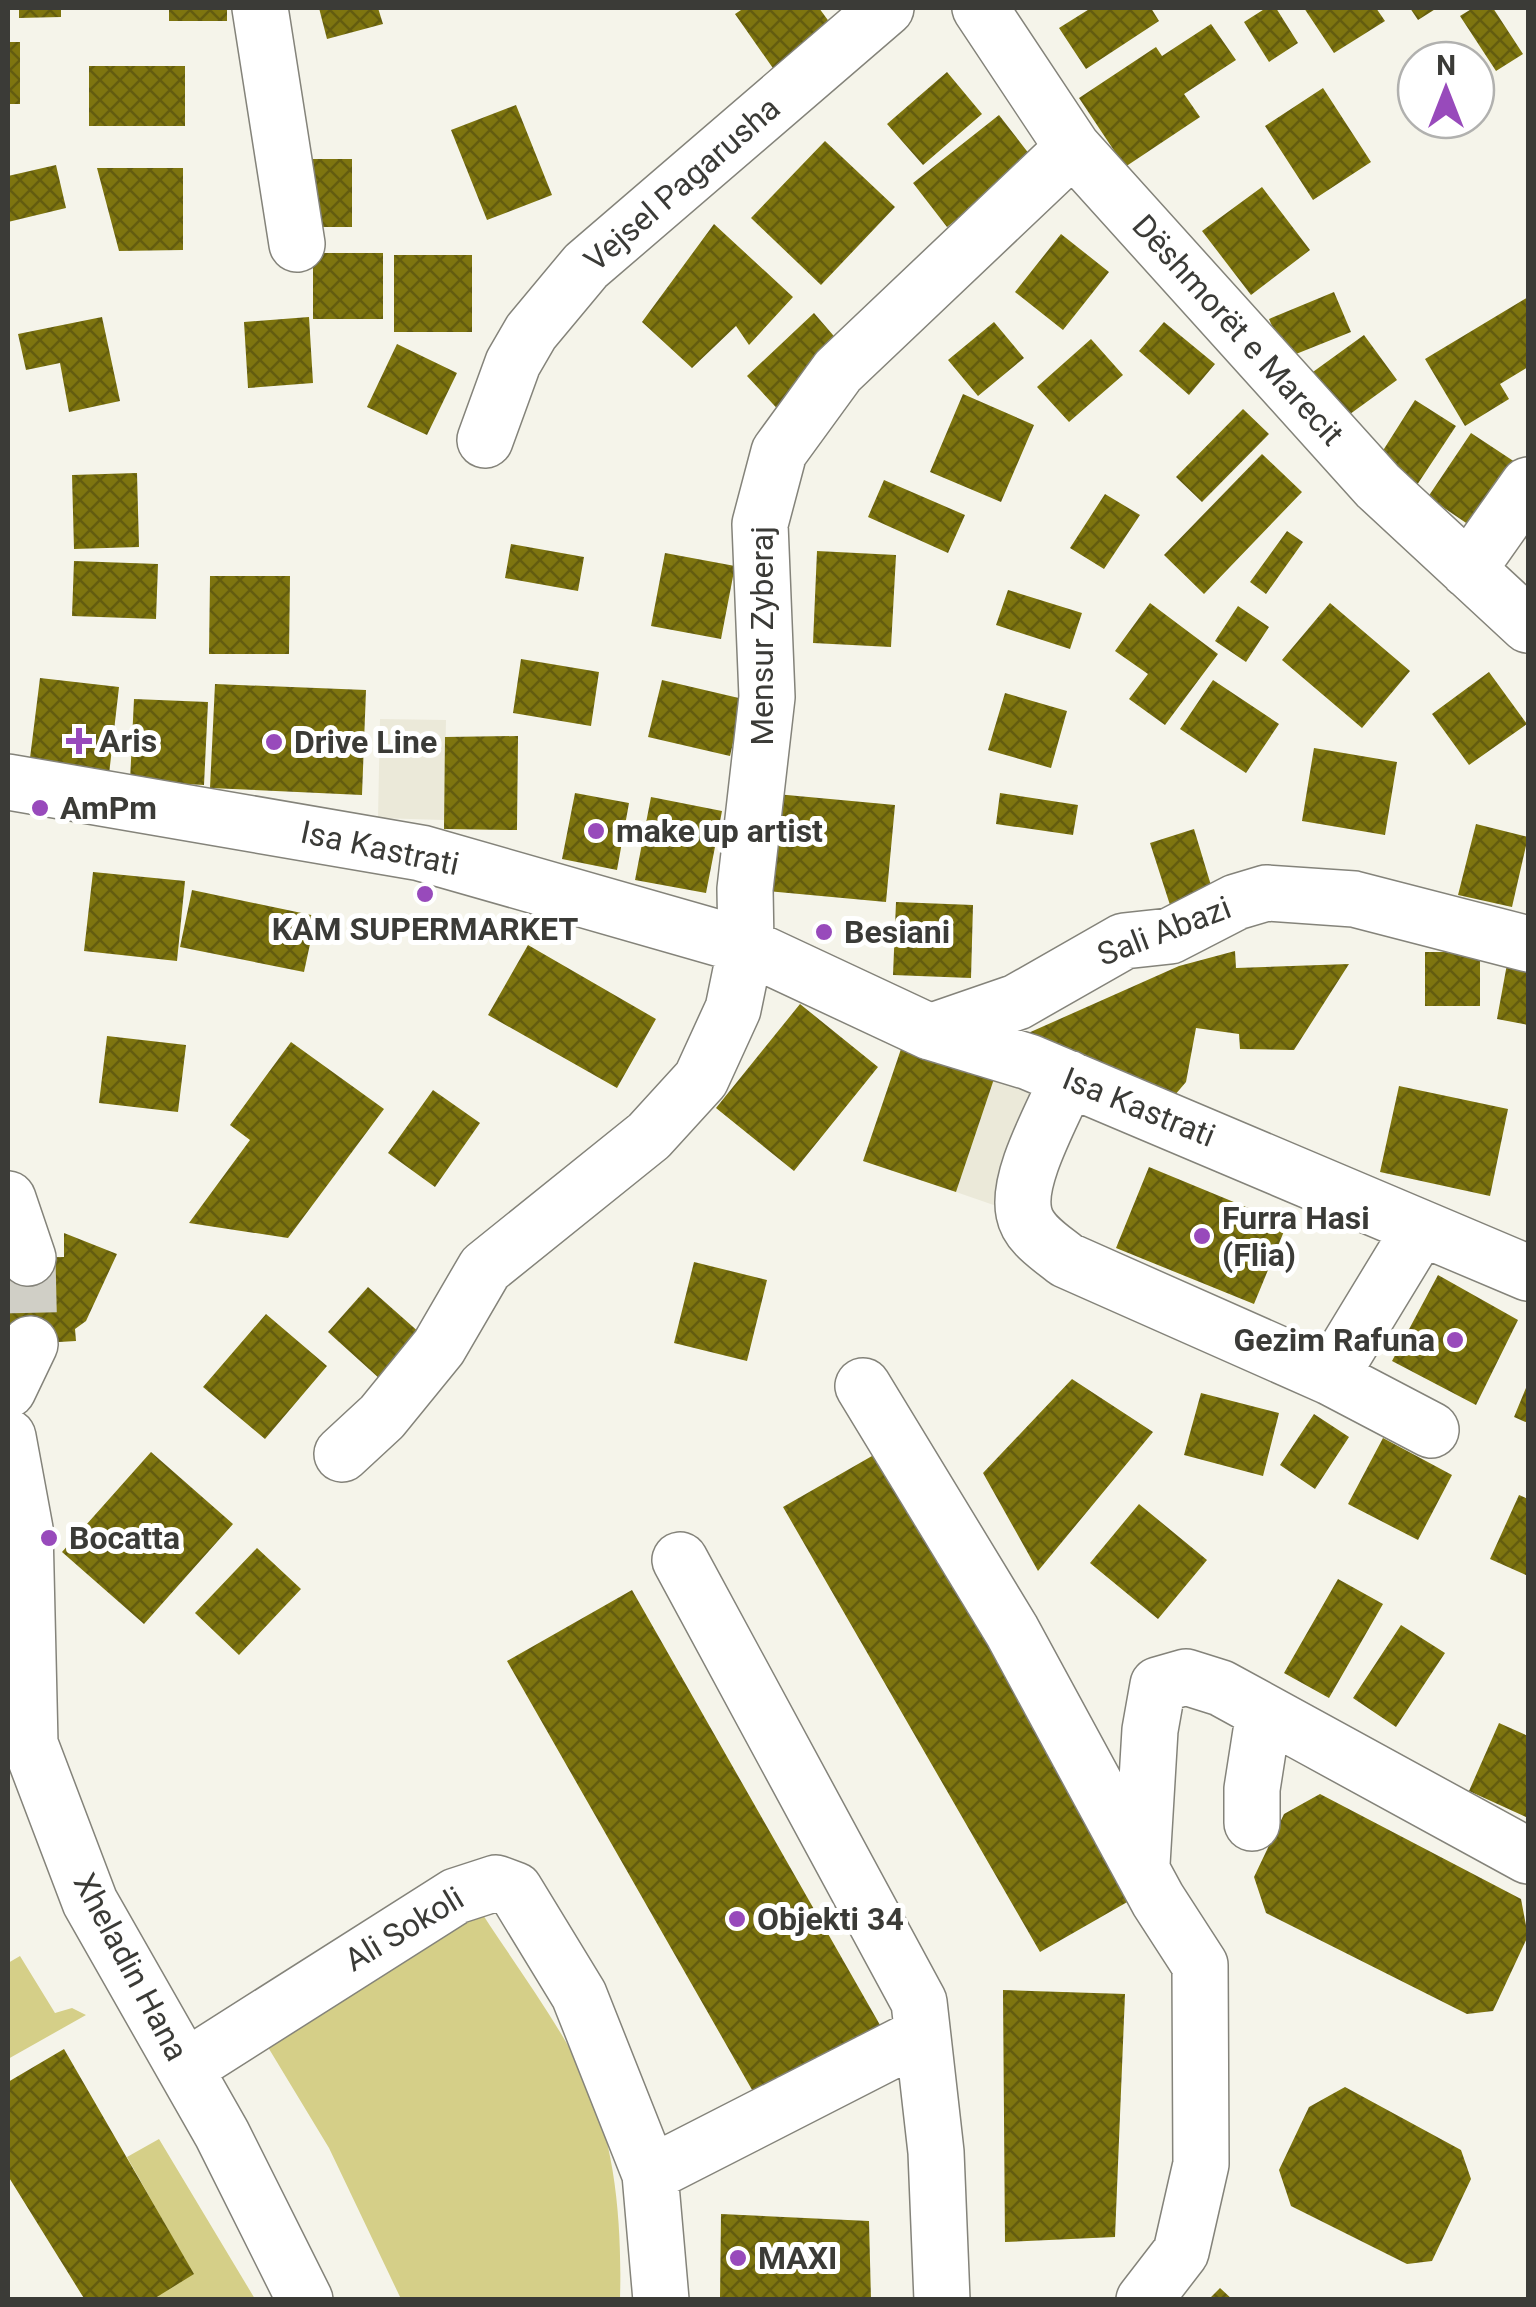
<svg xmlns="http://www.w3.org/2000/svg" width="1536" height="2307" viewBox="0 0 1536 2307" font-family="Roboto,sans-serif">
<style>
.built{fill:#ebe9d9}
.grass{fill:#d5cf88}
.building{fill:url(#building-cross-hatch)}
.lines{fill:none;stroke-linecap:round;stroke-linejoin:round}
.minor-tunnel{stroke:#d0cfc6;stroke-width:55;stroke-dasharray:55 28;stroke-linecap:butt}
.minor-casing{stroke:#84837a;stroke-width:58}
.minor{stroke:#fff;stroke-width:55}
.poi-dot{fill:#984abb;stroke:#fff;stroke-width:4}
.labels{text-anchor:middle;stroke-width:10;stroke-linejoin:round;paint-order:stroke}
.street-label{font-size:32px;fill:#3b3b37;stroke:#fff}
.poi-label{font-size:32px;font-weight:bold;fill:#3b3b37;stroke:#fff;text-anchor:start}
</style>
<defs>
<pattern id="building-cross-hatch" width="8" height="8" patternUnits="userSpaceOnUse" patternTransform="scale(2.5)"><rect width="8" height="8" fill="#7e750f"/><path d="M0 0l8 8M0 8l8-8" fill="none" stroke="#635c0f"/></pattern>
</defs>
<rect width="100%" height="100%" fill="#f5f4ea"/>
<path class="built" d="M380,719L446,720L444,820L378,818Z
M994,1079L1049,1098L1011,1211L956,1192Z"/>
<path class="grass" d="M471,1896C507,1954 552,2012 583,2073C616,2140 622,2226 620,2299H401L329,2148L263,2039Z
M20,1956L55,2013L72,2008L86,2015L8,2059V1963Z
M159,2139L255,2299H152L193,2274L127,2157Z"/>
<path class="building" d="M19,8H61V17L19,18Z
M169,8H227V21H169Z
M319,8H378L383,24L327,39Z
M744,8H819L844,42L784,84L735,14Z
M1091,8H1151L1159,21L1086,69L1059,28Z
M1266,8H1276L1298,43L1269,62L1244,22Z
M1304,8H1376L1385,21L1334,53Z
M1410,8H1437L1418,20Z
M1473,8H1493L1523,54L1496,71L1460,16Z
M1211,24L1236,60L1184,94L1200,117L1125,167L1079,98L1156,47L1162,56Z
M8,42H20V104H8Z
M89,66H185V126H89Z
M947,72L982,114L923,165L887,124Z
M1323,88L1371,162L1313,200L1265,126Z
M516,105L552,195L487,220L451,130Z
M999,115L1033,159L947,227L913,183Z
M825,141L895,207L821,285L751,218Z
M313,159H352V227H313Z
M56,165L66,208L8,222V176Z
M97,168H183V250L119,251Z
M1262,187L1310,250L1251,295L1202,231Z
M714,224L793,297L749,345L736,326L692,368L642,322Z
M1061,234L1109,272L1063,330L1015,292Z
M313,253H383V319H313Z
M394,255H472V332H394Z
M1334,292L1351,332L1286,358L1269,319Z
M1528,297V367L1500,384L1509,399L1465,426L1425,359Z
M814,313L845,349L785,417L747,376Z
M102,317L120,401L69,412L60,363L26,370L18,334Z
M309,317L313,383L248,388L244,322Z
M994,322L1024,358L978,396L948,360Z
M1164,322L1215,364L1189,395L1139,351Z
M1364,335L1397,380L1339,422L1306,377Z
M1091,339L1123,375L1069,422L1037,387Z
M397,344L457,373L427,435L367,407Z
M963,394L1034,425L1001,502L930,472Z
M1415,400L1456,426L1417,485L1377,460Z
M1243,409L1269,434L1202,502L1176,477Z
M1471,433L1518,464L1475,529L1428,497Z
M1262,454L1302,492L1204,594L1164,555Z
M137,473L139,547L74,549L72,475Z
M884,480L965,515L948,553L868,517Z
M1105,494L1140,515L1104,569L1070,548Z
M1287,531L1303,542L1266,594L1250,582Z
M511,544L584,557L578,591L505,578Z
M817,551L896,555L891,647L813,643Z
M665,553L735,566L721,639L651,626Z
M74,561L158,564L156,619L72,616Z
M210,576H290L289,654H209Z
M1008,590L1082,613L1070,649L996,625Z
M1150,603L1218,654L1165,725L1129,699L1148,674L1115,651Z
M1330,603L1410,671L1362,728L1282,660Z
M1238,606L1269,627L1246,662L1215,641Z
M521,659L599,672L591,726L513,713Z
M1489,672L1527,724L1469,765L1432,714Z
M40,678L119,687L108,783L28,774Z
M662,680L743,699L730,756L648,737Z
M1213,680L1279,724L1246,773L1180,729Z
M215,684L366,690L362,795L210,788Z
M1005,693L1067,711L1051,768L988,750Z
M134,699L208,702L204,785L130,781Z
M518,736L517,830L444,829L445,737Z
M1314,748L1397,762L1385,835L1302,821Z
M575,793L629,803L617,870L562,859Z
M1000,793L1078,805L1073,835L996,824Z
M776,794L895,805L886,902L767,891Z
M651,797L722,811L706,893L635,880Z
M1476,824L1528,837L1512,907L1458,895Z
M1194,829L1213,892L1170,905L1150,843Z
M93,872L185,881L177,961L84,951Z
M192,890L316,916L304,972L180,947Z
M896,902L973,905L971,978L893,975Z
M528,945L656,1019L617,1088L488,1015Z
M1235,951L1236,968L1349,964L1294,1050L1240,1049L1239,1034L1196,1028L1186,1082L1168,1103L1026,1034L1179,966Z
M1425,952H1480V1006H1425Z
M1507,964L1528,969V1025L1497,1019Z
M800,1004L878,1067L794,1171L716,1108Z
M107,1036L186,1045L178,1112L99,1103Z
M291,1042L384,1109L288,1238L189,1223L250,1140L230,1125Z
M901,1049L994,1079L956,1192L863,1161Z
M1399,1086L1508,1109L1490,1196L1380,1172Z
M433,1090L480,1123L435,1187L388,1153Z
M1149,1167L1287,1224L1254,1304L1116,1248Z
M64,1233L117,1254L86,1321L75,1329L76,1341L8,1345V1258L64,1257Z
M694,1262L767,1280L747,1361L674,1343Z
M1438,1275L1518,1320L1476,1405L1392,1361Z
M368,1287L421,1334L380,1379L328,1332Z
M266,1314L327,1366L265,1439L203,1387Z
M1072,1379L1153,1432L1038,1571L983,1473Z
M1528,1383V1423L1514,1417Z
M1201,1393L1279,1413L1263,1476L1184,1455Z
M1314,1414L1349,1437L1315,1489L1280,1465Z
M1383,1438L1452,1475L1418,1540L1348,1504Z
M886,1448L1143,1893L1040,1952L783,1507Z
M151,1452L233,1524L144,1624L62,1552Z
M1519,1495L1528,1499V1576L1490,1559Z
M1139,1504L1207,1560L1158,1619L1090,1563Z
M257,1548L301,1589L239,1655L195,1613Z
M1338,1579L1383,1604L1329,1698L1284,1673Z
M632,1590L884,2032L759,2102L507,1661Z
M1401,1625L1445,1653L1396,1727L1353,1698Z
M1499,1723L1528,1736V1818L1469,1791Z
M1320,1794L1521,1899L1528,1936L1493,2011L1467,2014L1266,1913L1254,1877L1284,1814Z
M1003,1990L1125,1994L1115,2237L1005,2242Z
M64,2049L194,2274L152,2300H85L8,2176V2082Z
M1345,2087L1461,2150L1471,2179L1432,2261L1407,2264L1291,2206L1279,2170L1309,2107Z
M721,2214L869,2221L871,2300H720Z
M1220,2288L1233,2300H1208Z"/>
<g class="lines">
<path class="minor-tunnel" d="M28,1258L30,1344"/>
<g class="minor-casing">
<path id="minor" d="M260,8L297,244
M980,8L1073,148L1378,486L1528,625
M485,440L513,363L531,332L586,266L886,8
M1468,570L1528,485
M8,782L421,853L746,946L930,1032L1029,1062L1528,1273
M930,1032L1017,1002L1124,941L1170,936L1236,902L1266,893L1354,899L1528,944
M1068,1078C1054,1113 1016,1177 1024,1213C1028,1234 1050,1247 1066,1260L1330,1377L1431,1430
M8,1199L28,1258
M1330,1377L1420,1229
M863,1386L1012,1631L1158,1900L1200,1965L1201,2164L1181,2252L1144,2300
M8,1390L30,1344
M8,1437L25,1529L30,1744L90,1902L222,2134L305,2300
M342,1454L382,1417L439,1347L485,1268L649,1136L701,1079L733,1009L746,946L745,889L767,697L760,524L779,452L838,371L1073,148
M680,1560L919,2002L936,2152L942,2300
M1252,1823V1789L1264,1712
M1142,1864L1150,1730L1158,1685L1186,1677L1221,1688L1528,1856
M185,2068L456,1896L496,1883L515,1890L579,1995L650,2174L661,2300
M650,2174L922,2035"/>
</g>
<use href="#minor" class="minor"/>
</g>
<g class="poi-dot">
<path d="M74 726h10v10h10v10h-10v10h-10v-10h-10v-10h10z"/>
<circle cx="274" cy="742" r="10"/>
<circle cx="40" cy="808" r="10"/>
<circle cx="596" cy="831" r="10"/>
<circle cx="425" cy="894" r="10"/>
<circle cx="824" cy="932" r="10"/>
<circle cx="1202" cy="1236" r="10"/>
<circle cx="1455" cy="1340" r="10"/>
<circle cx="49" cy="1538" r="10"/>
<circle cx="737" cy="1919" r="10"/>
<circle cx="738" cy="2258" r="10"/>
</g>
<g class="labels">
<g class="street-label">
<text transform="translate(682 184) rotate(-41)" y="11">Vejsel Pagarusha</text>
<text transform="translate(1238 330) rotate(48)" y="11">Dëshmorët e Marecit</text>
<text transform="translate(762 636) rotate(-90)" y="11">Mensur Zyberaj</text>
<text transform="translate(380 848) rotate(12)" y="11">Isa Kastrati</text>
<text transform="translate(1164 931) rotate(-21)" y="11">Sali Abazi</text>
<text transform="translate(1139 1107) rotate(22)" y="11">Isa Kastrati</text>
<text transform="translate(404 1929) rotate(-31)" y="11">Ali Sokoli</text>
<text transform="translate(131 1967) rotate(62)" y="11">Xheladin Hana</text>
</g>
<g class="poi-label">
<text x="99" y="752">Aris</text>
<text x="294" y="753">Drive Line</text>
<text x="60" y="819">AmPm</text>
<text x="616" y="842">make up artist</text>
<text x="425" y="940" text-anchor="middle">KAM SUPERMARKET</text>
<text x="844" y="943">Besiani</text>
<text x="1222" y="1229">Furra Hasi<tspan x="1222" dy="37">(Flia)</tspan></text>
<text x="1435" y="1351" text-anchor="end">Gezim Rafuna</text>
<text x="69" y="1549">Bocatta</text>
<text x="757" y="1930">Objekti 34</text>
<text x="758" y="2269">MAXI</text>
</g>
</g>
<rect width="1536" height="2307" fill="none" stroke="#3b3b37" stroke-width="20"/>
<g transform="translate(1446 90)"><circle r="48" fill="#ffffff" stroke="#b1b1af" stroke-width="2.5"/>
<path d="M0-8L18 38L0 25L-18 38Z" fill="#984abb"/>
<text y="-15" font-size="28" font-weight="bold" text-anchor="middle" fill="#3b3b37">N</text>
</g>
</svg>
